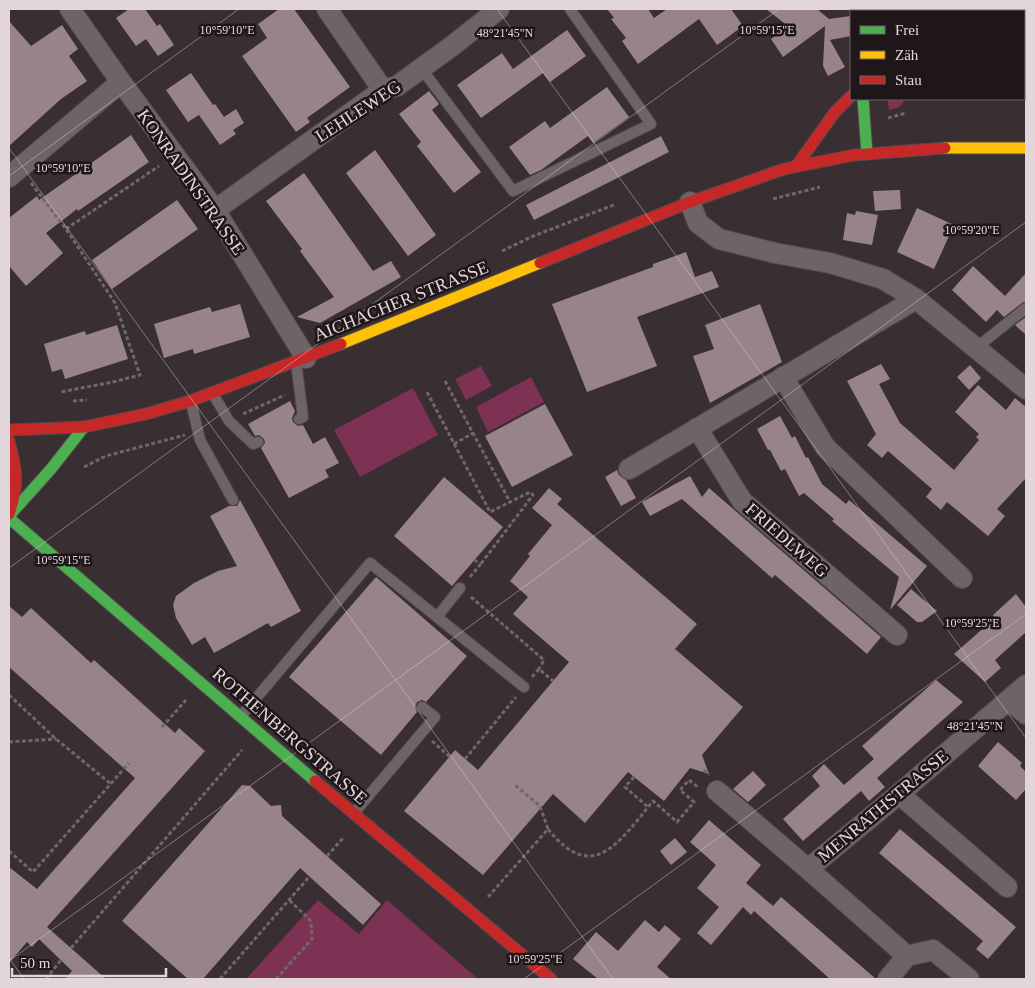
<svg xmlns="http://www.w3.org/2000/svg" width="1035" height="988" viewBox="0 0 1035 988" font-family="'Times New Roman',serif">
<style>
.green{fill:#7d3153}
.building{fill:#98838b}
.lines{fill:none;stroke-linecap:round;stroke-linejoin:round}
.lane-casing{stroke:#534a4d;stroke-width:12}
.street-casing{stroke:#534a4d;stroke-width:22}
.fast-casing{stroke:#534a4d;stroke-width:13}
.slow-casing{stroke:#534a4d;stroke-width:13}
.jam-casing{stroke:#534a4d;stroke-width:13}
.path{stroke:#6f686a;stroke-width:3;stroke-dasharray:4 2.5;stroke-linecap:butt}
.lane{stroke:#6e6468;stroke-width:10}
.street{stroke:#6e6468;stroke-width:20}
.fast{stroke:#4caf50;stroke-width:11}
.slow{stroke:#ffc107;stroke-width:11}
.jam{stroke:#c62828;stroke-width:11}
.ticks{fill:none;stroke:#e3d6da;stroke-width:1;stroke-opacity:0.45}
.labels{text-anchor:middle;stroke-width:5;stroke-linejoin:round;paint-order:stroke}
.street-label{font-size:18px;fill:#e3d6da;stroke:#1f1619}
.ticks-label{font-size:12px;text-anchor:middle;fill:#e3d6da;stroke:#1f1619;stroke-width:5;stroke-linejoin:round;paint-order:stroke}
</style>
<rect width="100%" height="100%" fill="#392e32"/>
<path class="green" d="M887,99H904C903,107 897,108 889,110Z
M481,366L492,386L466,400L455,379Z
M531,377L544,402L488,432L476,407Z
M413,388L438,435L360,477L334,430Z
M318,900L359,934L387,900L478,979H246Z"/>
<path class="building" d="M129,9H145L157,26L160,24L174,45L158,56L146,39L136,46L116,18Z
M279,9H294L350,87L307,118L310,122L296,132L242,56L267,38L258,24Z
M607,9H648L654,18L667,9H731L743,26L717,45L699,19L638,64L622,41L626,38L611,19L614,18Z
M766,9H817L829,19L851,16V36L830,40L845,67L828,76L823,66L825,26L783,57L771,39L788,26Z
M9,21L31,46L62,25L78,49L69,56L87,81L61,99L9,146Z
M567,30L586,56L550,82L543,73L481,118L457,85L502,53L513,69Z
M191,73L213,105L215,104L224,117L236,109L244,123L233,130L236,134L220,145L199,115L188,122L166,90Z
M607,87L629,117L593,143L588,136L541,170L530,175L509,147L545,121L550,128Z
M429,91L439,104L432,110L481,172L454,193L417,146L421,142L399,114Z
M131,135L149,162L78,211L77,209L46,233L63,253L26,286L9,266V218L37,196L39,200Z
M661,136L669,152L534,220L526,205Z
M375,150L436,235L408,256L346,173Z
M304,173L373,271L391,261L401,277L320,323L297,317L334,297L300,251L302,249L266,201Z
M900,190L901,209L875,211L873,191Z
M177,200L198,229L112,289L92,260Z
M917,208L954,225L934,269L897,252Z
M856,211L878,215L872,245L843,240L847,213L855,215Z
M686,252L695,277L712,271L719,287L637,317L657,366L587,392L552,304L653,267V264Z
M973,266L1005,296L1026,273V301L1022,303L1004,317L997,310L986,322L952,290Z
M240,304L250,337L194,354L193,349L164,358L154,324L210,307L212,312Z
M760,304L782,362L710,403L693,356L714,349L705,325Z
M1026,317V335L1015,325Z
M117,325L128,359L65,379L62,369L52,372L44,344L85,331L86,335Z
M881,364L890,379L879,384L900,423L954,470L979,440L976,437L979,434L955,412L978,385L1006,410L1015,398L1026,407V478L997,509L1005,516L988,536L947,502L941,510L933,503L926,497L932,489L888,451L882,458L867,445L876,434L847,381Z
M970,365L981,378L969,390L957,377Z
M290,401L295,411L292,418L293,422L298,426L303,425L313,444L325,437L339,463L325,470L329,477L289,498L261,448L265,443L264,439L259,435L255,436L248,424Z
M545,404L573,455L512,487L485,436Z
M780,416L792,438L795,436L806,458L808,457L822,484L846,504L849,500L927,566L890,610L899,577L832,521L834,519L804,493L799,496L785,469L781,471L770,450H768L757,429Z
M617,470L619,475L626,480L636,498L621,506L605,477Z
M690,476L702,497L709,488L881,637L867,654L775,575L772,578L682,499L650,516L642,502Z
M444,477L503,527L452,586L394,536Z
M549,488L562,499L557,504L697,624L675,649L743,707L702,755L709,774L690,768L664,801L628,772L585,823L553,794L483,875L404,811L455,750L478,770L569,662L513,614L528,597L510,581L530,556L528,554L552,525L532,508Z
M240,500L301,611L271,627L268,623L214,653L205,637L192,645L176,618L173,605L176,596L194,583L218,571L237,566L210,516L229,506H237Z
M376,577L467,656L426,702L422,700L417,702L415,707L417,712L381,755L289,677Z
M911,589L937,611L922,622H917L897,605Z
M1016,594L1026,607V632L995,660L1001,668L985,682L954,654L995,618L993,615Z
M9,606L22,617L31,608L91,663L94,660L175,733L179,728L205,751L47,927L106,979H65L72,971L39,939L32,947L27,942L9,963V867L37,889L135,778L9,667Z
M936,680L963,702L877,778L885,787L869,801L861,791L803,841L783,819L820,786L812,776L824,764L844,785L874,759L862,746Z
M998,742L1022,763L1020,766L1026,772V789L1016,800L978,766Z
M753,771L766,785L748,802L733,789Z
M242,785L250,786L271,806L281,805L282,816L381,904L363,925L300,868L203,979H188L122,921Z
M709,820L761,865L746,883L773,906L781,897L876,979H830L754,911L751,915L743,907L711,945L697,933L719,907L697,888L716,865L690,842Z
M900,829L1016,927L988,959L976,949L983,941L879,853Z
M675,838L687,852L671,865L660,851Z
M645,920L659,932L665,925L681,939L657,967L671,979H598L573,959L596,932L618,951Z"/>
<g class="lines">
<g class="lane-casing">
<path id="lane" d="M421,68L513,191L651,124L570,9
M976,348L1026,308
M296,362L303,417L299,419
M213,394L229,421L253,444L258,442
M191,402L200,440L233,500
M437,617L460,588
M242,715L370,563L524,687
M354,813L435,717L422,707"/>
</g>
<g class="street-casing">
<path id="street" d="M70,9L121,82L215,210L306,358
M327,9L383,90
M9,177L121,82
M690,202L698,223L719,239L775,253L830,263L883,279L916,299L1026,389
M215,210L383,90L397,86L452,46L499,9
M783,377L825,447L962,578
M697,428L742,501L897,635
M629,469L916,299
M1009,700L1026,714
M717,791L808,869L907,956L933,950L969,979
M899,794L1007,887
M808,869L899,794L1026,685
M888,979L907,956"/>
</g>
<g class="fast-casing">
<path id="fast" d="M863,99L867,154
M9,516L51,469L84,427
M9,518L315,781"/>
</g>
<g class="slow-casing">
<path id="slow" d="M945,148H1026
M341,344L540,263"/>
</g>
<g class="jam-casing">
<path id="jam" d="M934,11L937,9
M797,165L835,112L851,96
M540,263L690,202L784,169L854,155L945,148
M9,430L84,427L146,414L190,401L341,344
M9,441C17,471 19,484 9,514
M315,781L551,979"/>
</g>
<path class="path" d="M744,9L745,10
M888,118L906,113
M31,183L66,229L115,303L140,375L113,382L60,392
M773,199L820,187
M66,229L159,166
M502,251L531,237L616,204
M445,381L510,502
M427,392L490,512L530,492L533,495L480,565
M73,401L87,400
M243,414L285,395
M454,444L473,433
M84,467L106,456L185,435
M470,577L480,565L475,560
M471,597L544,660L539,669
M532,677L539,669L553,681
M9,695L56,739L111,784
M162,727L186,700
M432,741L450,757
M9,742L56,739
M465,759L516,697
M704,770L709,775
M634,777L625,787L648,807
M548,829C593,886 620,841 653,801L677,822L694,802L680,790L689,780L699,788
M9,851L33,872L129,763
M327,856L344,837
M488,897L548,829L540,806L515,785
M71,948L242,750
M46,979L61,960
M220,979L309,877
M276,979L312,939L311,921L288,899"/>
<use href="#lane" class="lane"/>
<use href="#street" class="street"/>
<use href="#fast" class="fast"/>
<use href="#slow" class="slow"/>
<use href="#jam" class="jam"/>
</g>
<path class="ticks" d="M497,9L1026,738M9,148L613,979M9,176L239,9M9,568L779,9M9,958L24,979M9,961L1026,222M524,979L1026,614"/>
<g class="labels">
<g class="street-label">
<text transform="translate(358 111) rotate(-33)" y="6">LEHLEWEG</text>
<text transform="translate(191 182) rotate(55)" y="6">KONRADINSTRASSE</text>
<text transform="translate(401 301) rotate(-22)" y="6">AICHACHER STRASSE</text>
<text transform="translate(787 540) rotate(41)" y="6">FRIEDLWEG</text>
<text transform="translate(290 736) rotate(41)" y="6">ROTHENBERGSTRASSE</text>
<text transform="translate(883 806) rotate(-40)" y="6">MENRATHSTRASSE</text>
</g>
</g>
<g class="ticks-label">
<text x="767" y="34">10°59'15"E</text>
<text x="227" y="34">10°59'10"E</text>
<text x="505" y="37">48°21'45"N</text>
<text x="63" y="172">10°59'10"E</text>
<text x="972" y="234">10°59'20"E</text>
<text x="63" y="564">10°59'15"E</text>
<text x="972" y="627">10°59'25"E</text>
<text x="975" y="730">48°21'45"N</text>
<text x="535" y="963">10°59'25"E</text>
</g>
<rect width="1035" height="988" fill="none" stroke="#e3d6da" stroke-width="20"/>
<rect x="850" y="10" width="175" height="90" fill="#1f1619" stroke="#6d6366"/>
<rect x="860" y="26" width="25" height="8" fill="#4caf50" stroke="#6d6366"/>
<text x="895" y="35" font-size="15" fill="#e3d6da">Frei</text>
<rect x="860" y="51" width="25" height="8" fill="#ffc107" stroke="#6d6366"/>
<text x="895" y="60" font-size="15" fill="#e3d6da">Zäh</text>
<rect x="860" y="76" width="25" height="8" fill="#c62828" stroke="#6d6366"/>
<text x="895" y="85" font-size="15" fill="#e3d6da">Stau</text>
<path d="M12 968v8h154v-8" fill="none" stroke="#e3d6da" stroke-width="2.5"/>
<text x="20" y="968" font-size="15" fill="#e3d6da" stroke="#1f1619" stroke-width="4" paint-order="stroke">50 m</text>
</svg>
